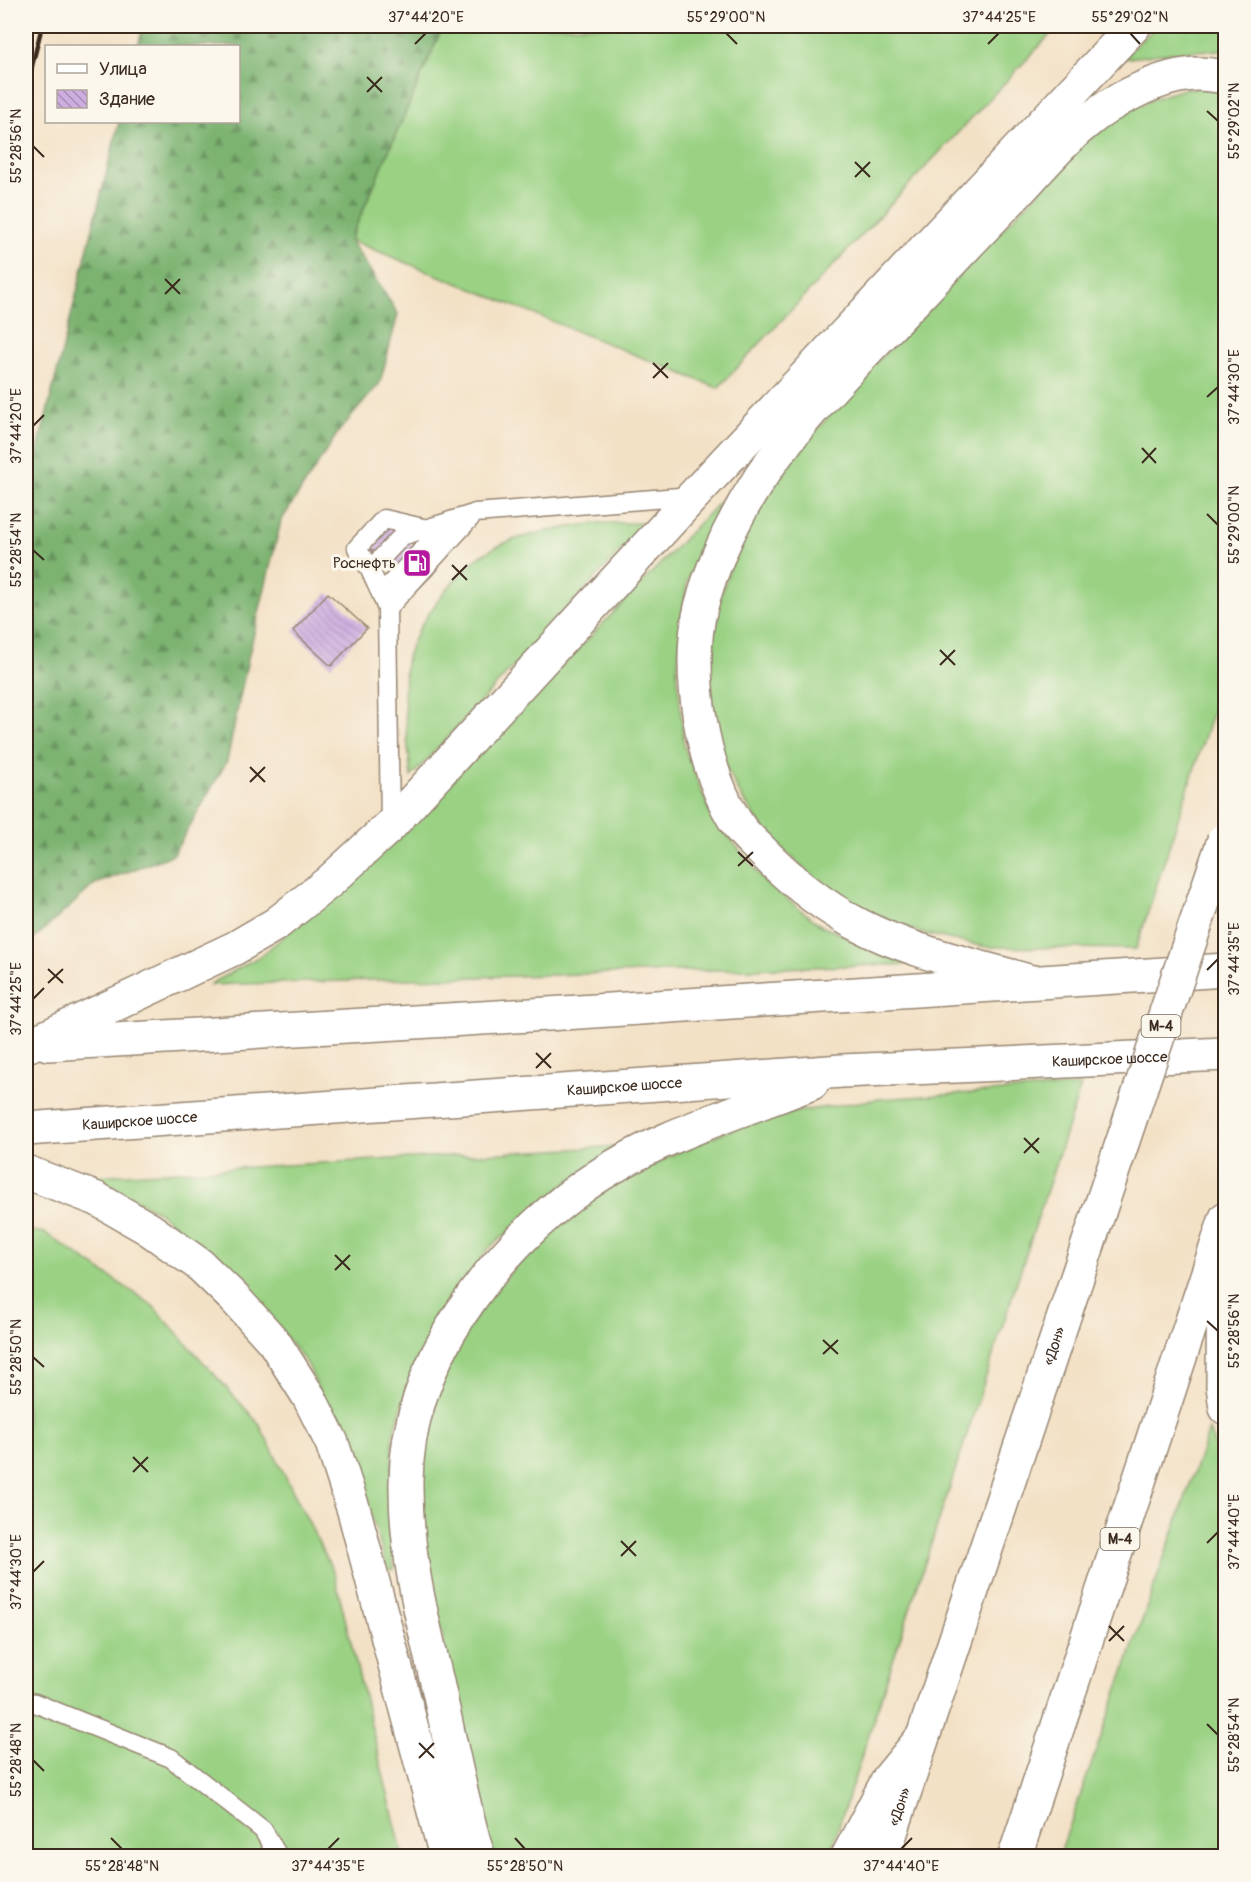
<svg xmlns="http://www.w3.org/2000/svg" width="1251" height="1882" viewBox="0 0 1251 1882" font-family="Pangolin,sans-serif">
<style>
.grass{fill:#9ad183;stroke:#6a7e50;stroke-width:1.5}
.forest{fill:url(#forest-firs);stroke:#5b6e48;stroke-width:1.5}
.building{fill:url(#building-back-hatch)}
.lines{fill:none;stroke-linecap:round;stroke-linejoin:round}
.lane-casing{stroke:#978672;stroke-width:21}
.primary-casing{stroke:#978672;stroke-width:36}
.highway-casing{stroke:#978672;stroke-width:36}
.lane{stroke:#fff;stroke-width:18}
.primary{stroke:#fff;stroke-width:33}
.highway{stroke:#fff;stroke-width:33}
.rail{stroke:#3b2a1e;stroke-width:4.5}
.highway-bridge-casing{stroke:#978672;stroke-width:36;stroke-linecap:butt}
.highway-bridge{stroke:#fff;stroke-width:33}
.ticks{fill:none;stroke:#3b2a1e;stroke-width:2}
.labels{text-anchor:middle;stroke-width:6;stroke-linejoin:round;paint-order:stroke}
.shield{fill:#fbf7ec;stroke:#75685c;stroke-width:1.5}
.shield-label{font-size:14px;font-weight:bold;fill:#3b2a1e}
.poi-label{font-size:15px;fill:#3b2a1e;stroke:#fbf7ec;text-anchor:end}
.street-label{font-size:15px;fill:#3b2a1e;stroke:#fbf7ec}
.neatline{fill:none;stroke:#3b2a1e;stroke-width:2}
.ticks-label{font-size:15px;text-anchor:middle;fill:#3b2a1e}
</style>
<defs>
<pattern id="forest-firs" width="22" height="20" patternUnits="userSpaceOnUse" patternTransform="scale(1.5)"><rect width="22" height="20" fill="#7bb371"/><path d="M5 1l3.5 6h-7zM16 11l3.5 6h-7z" fill="#66925c"/></pattern>
<pattern id="building-back-hatch" width="6" height="6" patternUnits="userSpaceOnUse" patternTransform="scale(1.5)"><rect width="6" height="6" fill="#ceade0"/><path d="M-1 5l2 2M0 0l6 6M5-1l2 2" fill="none" stroke="#a88db5"/></pattern>
</defs>
<rect width="100%" height="100%" fill="#fbf7ec"/>
<filter id="ink" filterUnits="userSpaceOnUse"><feTurbulence type="fractalNoise" baseFrequency=".0167" numOctaves="2"/><feDisplacementMap in="SourceGraphic" scale="12" xChannelSelector="R" yChannelSelector="G"/><feConvolveMatrix kernelMatrix="1 2 1 2 8 2 1 2 1" color-interpolation-filters="sRGB"/></filter>
<filter id="wash" filterUnits="userSpaceOnUse"><feTurbulence type="fractalNoise" baseFrequency=".008" numOctaves="4" result="noise"/><feDisplacementMap in="SourceGraphic" scale="24" xChannelSelector="R" yChannelSelector="G"/><feGaussianBlur stdDeviation="1.35" result="paint"/><feColorMatrix in="noise" values="0 0 0 0 0 0 0 0 0 0 0 0 0 0 0 0 0 1.4 0 .05"/><feComposite in="paint" operator="in"/></filter>
<g filter="url(#wash)">
<rect width="100%" height="100%" fill="#f3e1c6"/>
<path class="grass" d="M443,26H1058L718,388L350,240Z
M1157,26H1225V50L1186,51L1121,59Z
M1187,88L1226,90L1225,674L1136,949L986,947L921,933L873,914L832,893L768,836L741,796L723,761L714,721L710,674L714,627L722,592L736,551L756,513L790,463L852,388L1087,141L1121,115L1155,98Z
M727,494L687,582L677,670L684,746L710,813L766,883L823,927L918,964L209,985L262,955L392,844Z
M595,523H646L411,777C408,741 400,693 407,658C412,638 425,618 437,602C448,587 460,573 474,561C507,534 554,530 595,523Z
M1081,1086L829,1856H494L488,1837L424,1555L419,1498L422,1454L432,1403L451,1352L485,1303L521,1260L564,1219L615,1184L682,1150L730,1130L795,1112L878,1099Z
M625,1146L570,1180L487,1250L420,1352L393,1435L391,1527L394,1570L387,1569L375,1526L308,1365L231,1269L157,1211L90,1176Z
M26,1230L45,1233L152,1305L259,1424L334,1573L403,1856H26Z
M1209,1430L1226,1476L1225,1856H1059Z"/>
<path class="forest" d="M143,26H443L350,240L398,314L380,383L339,431L281,521L248,658L227,761L173,855L95,884L35,938L26,944V497L119,122H238V46H138Z"/>
<g id="blocks">
<path class="building" d="M388,522L438,569L416,591L366,545Z
M328,593L367,628L331,666L293,631Z"/>
</g>
</g>
<g filter="url(#ink)">
<use href="#blocks" fill-opacity="0" stroke="#978672" stroke-width="1.5"/>
<g class="lines">
<g class="lane-casing">
<path id="lane" d="M370,570L357,548L384,519L423,528
M381,594L370,570L402,536L448,522
M387,609L381,594L450,521L473,514
M390,826L387,609L475,513L692,496
M26,1702L35,1703L171,1758L263,1830L278,1856"/>
</g>
<g class="primary-casing">
<g id="primary">
<path d="M1032,982C977,966 910,952 859,925C820,905 789,879 758,847C752,841 745,835 740,828C702,775 685,669 701,607C713,561 734,518 760,478C803,413 861,357 915,300C949,264 983,228 1017,193C1038,171 1060,144 1083,125C1111,101 1161,74 1199,74C1207,74 1217,76 1226,77"/>
<path d="M48,1044L548,1014L1226,970"/>
<path d="M29,1045L235,948L276,924L329,882L390,826L694,495L1134,26"/>
<path id="s1" d="M26,1129L842,1071L1226,1054"/>
<path d="M26,1172L97,1199L149,1229L200,1265L236,1300L274,1342L309,1397L332,1443L354,1511L446,1856"/>
<path d="M1224,1233L1223,1386L1226,1408"/>
<path d="M478,1856C461,1799 450,1740 437,1682C421,1615 405,1551 406,1481C407,1363 492,1250 585,1185C651,1138 737,1113 812,1083"/>
<path d="M848,1856L889,1778L922,1738"/>
</g>
</g>
<g class="highway-casing">
<g id="highway">
<path id="s2" d="M883,1856L1099,1212"/>
<path d="M1015,1856L1226,1218"/>
</g>
</g>
<use href="#lane" class="lane"/>
<use href="#primary" class="primary"/>
<use href="#highway" class="highway"/>
<path class="rail" d="M26,90L42,26"/>
<g class="highway-bridge-casing">
<path id="highway-bridge" d="M1099,1212L1224,840"/>
</g>
<use href="#highway-bridge" class="highway-bridge"/>
</g>
</g>
<path class="ticks" d="M726,33L737,44M1130,33L1140,44M415,44L426,33M988,44L999,33M367,77L382,92M367,92L382,77M1207,111L1218,121M33,146L44,157M855,162L870,177M855,177L870,162M165,279L180,294M165,294L180,279M653,363L668,378M653,378L668,363M1207,397L1218,387M33,426L44,415M1142,448L1156,463M1142,463L1156,448M1207,514L1218,525M33,550L44,560M452,565L467,580M452,580L467,565M940,650L955,665M940,665L955,650M250,767L265,782M250,782L265,767M738,852L753,866M738,866L753,852M48,969L63,983M1207,970L1218,959M48,983L63,969M33,999L44,988M536,1053L551,1068M536,1068L551,1053M1024,1138L1039,1153M1024,1153L1039,1138M335,1255L350,1270M335,1270L350,1255M1207,1321L1218,1331M823,1340L838,1354M823,1354L838,1340M33,1357L44,1367M133,1457L148,1472M133,1472L148,1457M621,1541L636,1556M1207,1543L1218,1532M621,1556L636,1541M33,1572L44,1561M1109,1626L1124,1641M1109,1641L1124,1626M1207,1724L1218,1735M419,1743L434,1758M419,1758L434,1743M33,1760L44,1771M111,1838L122,1849M515,1838L525,1849M328,1849L339,1838M901,1849L912,1838"/>
<defs>
<g id="fuel-square" transform="scale(1.5)"><rect x="-9" y="-9" width="18" height="18" rx="4" fill="#b5179e" stroke="#fbf7ec"/><path d="M-5.5-6h7V0h2V4h1.3V-2.5L3-4.5l.8-.8L6-3V5H2.5V1h-1V6h-7ZM-4.2-4.7v3.2H.2V-4.7Z" fill="#fff"/></g>
</defs>
<g fill-rule="evenodd">
<use href="#fuel-square" x="417" y="563"/>
</g>
<g class="labels">
<g class="shield">
<rect x="1141.5" y="1015" width="39" height="22" rx="4.5"/>
<rect x="1100.5" y="1528" width="39" height="22" rx="4.5"/>
</g>
<g class="shield-label">
<text x="1161" y="1031">М-4</text>
<text x="1120" y="1544">М-4</text>
</g>
<g class="poi-label">
<text x="396" y="568">Роснефть</text>
</g>
<g class="street-label">
<text dy="5" stroke="none"><textPath href="#s1" startOffset="1086">Каширское шоссе</textPath></text>
<text dy="5" stroke="none"><textPath href="#s1" startOffset="600">Каширское шоссе</textPath></text>
<text dy="5" stroke="none"><textPath href="#s1" startOffset="114">Каширское шоссе</textPath></text>
<text dy="5" stroke="none"><textPath href="#s2" startOffset="538">«Дон»</textPath></text>
<text dy="5" stroke="none"><textPath href="#s2" startOffset="52">«Дон»</textPath></text>
</g>
</g>
<rect width="1251" height="1882" fill="none" stroke="#fbf7ec" stroke-width="66"/>
<rect x="45" y="45" width="195" height="78" fill="#fbf7ec" stroke="#aea59a" stroke-width="1.5"/>
<rect x="57" y="64" width="30" height="9" fill="#ffffff" stroke="#aea59a" stroke-width="1.5"/>
<text x="99" y="75" font-size="18" fill="#3b2a1e">Улица</text>
<rect x="57" y="90" width="30" height="18" fill="url(#building-back-hatch)" stroke="#aea59a" stroke-width="1.5"/>
<text x="99" y="105" font-size="18" fill="#3b2a1e">Здание</text>
<rect x="33" y="33" width="1185" height="1816" class="neatline"/>
<g class="ticks-label">
<text x="426" y="22">37°44'20"E</text>
<text x="726" y="22">55°29'00"N</text>
<text x="999" y="22">37°44'25"E</text>
<text x="1130" y="22">55°29'02"N</text>
<text transform="translate(1234 121) rotate(-90)" y="5">55°29'02"N</text>
<text transform="translate(16 146) rotate(-90)" y="5">55°28'56"N</text>
<text transform="translate(1234 387) rotate(-90)" y="5">37°44'30"E</text>
<text transform="translate(16 426) rotate(-90)" y="5">37°44'20"E</text>
<text transform="translate(1234 525) rotate(-90)" y="5">55°29'00"N</text>
<text transform="translate(16 550) rotate(-90)" y="5">55°28'54"N</text>
<text transform="translate(1234 959) rotate(-90)" y="5">37°44'35"E</text>
<text transform="translate(16 999) rotate(-90)" y="5">37°44'25"E</text>
<text transform="translate(1234 1331) rotate(-90)" y="5">55°28'56"N</text>
<text transform="translate(16 1357) rotate(-90)" y="5">55°28'50"N</text>
<text transform="translate(1234 1532) rotate(-90)" y="5">37°44'40"E</text>
<text transform="translate(16 1572) rotate(-90)" y="5">37°44'30"E</text>
<text transform="translate(1234 1735) rotate(-90)" y="5">55°28'54"N</text>
<text transform="translate(16 1760) rotate(-90)" y="5">55°28'48"N</text>
<text x="122" y="1871">55°28'48"N</text>
<text x="328" y="1871">37°44'35"E</text>
<text x="525" y="1871">55°28'50"N</text>
<text x="901" y="1871">37°44'40"E</text>
</g>
</svg>
